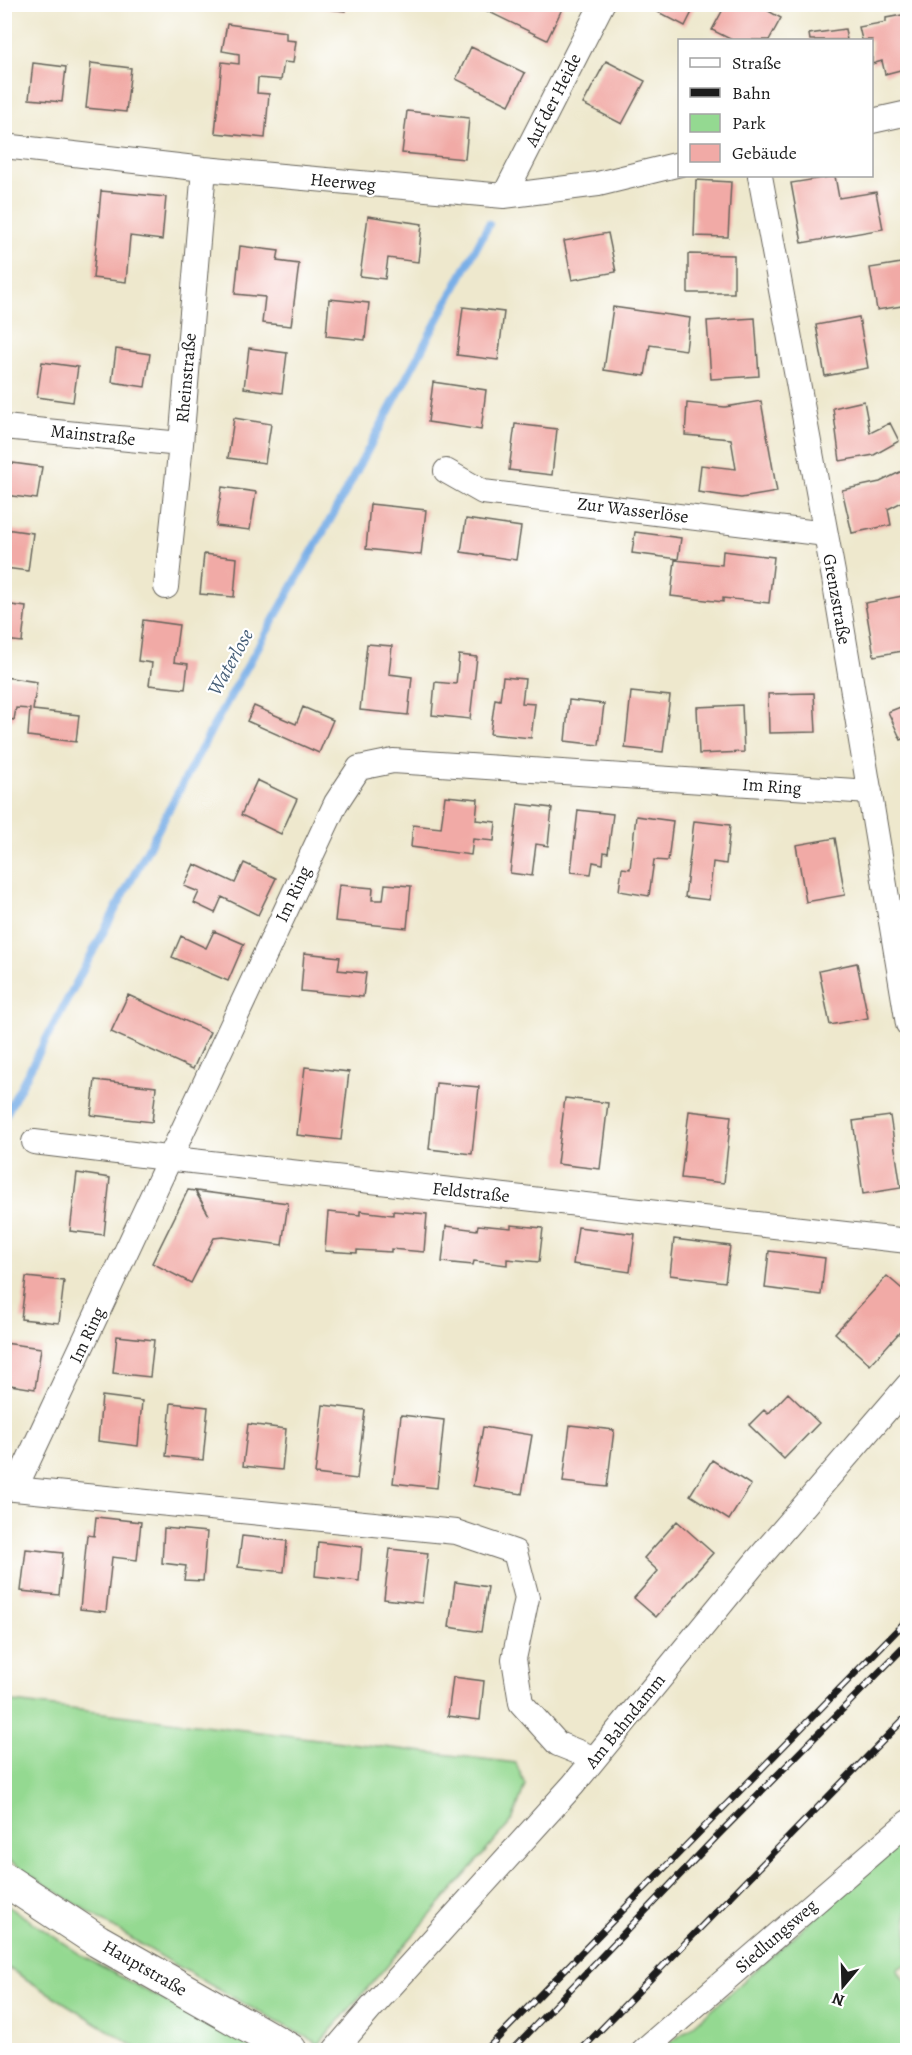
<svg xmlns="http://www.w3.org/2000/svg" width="912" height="2055" viewBox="0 0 912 2055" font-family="Alegreya,serif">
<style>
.green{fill:#94d991;stroke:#587a56;stroke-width:1.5}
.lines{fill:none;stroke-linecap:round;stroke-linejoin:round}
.stream{stroke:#79afe7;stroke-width:8}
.building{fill:#f1aaa6}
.street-casing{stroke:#66635a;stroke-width:26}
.secondary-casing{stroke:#66635a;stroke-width:35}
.street{stroke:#fff;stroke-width:24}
.secondary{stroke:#fff;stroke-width:33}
.rail-casing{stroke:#1c1c1c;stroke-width:7}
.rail{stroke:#fff;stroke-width:4.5;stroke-dasharray:14;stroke-linecap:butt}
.labels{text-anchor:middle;stroke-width:4.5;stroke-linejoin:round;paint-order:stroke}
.street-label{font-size:18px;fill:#1c1c1c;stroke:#fff}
.water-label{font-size:20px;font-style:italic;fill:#465e77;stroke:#fff}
</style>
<rect width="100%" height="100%" fill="#fff"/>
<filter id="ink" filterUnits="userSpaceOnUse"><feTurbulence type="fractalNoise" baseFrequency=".0167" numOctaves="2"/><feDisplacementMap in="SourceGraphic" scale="12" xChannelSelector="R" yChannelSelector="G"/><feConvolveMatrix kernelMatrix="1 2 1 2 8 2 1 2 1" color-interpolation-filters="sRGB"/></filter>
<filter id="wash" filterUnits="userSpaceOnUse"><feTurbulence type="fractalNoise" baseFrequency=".008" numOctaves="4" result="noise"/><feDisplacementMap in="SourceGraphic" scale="24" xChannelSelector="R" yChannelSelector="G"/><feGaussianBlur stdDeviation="1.35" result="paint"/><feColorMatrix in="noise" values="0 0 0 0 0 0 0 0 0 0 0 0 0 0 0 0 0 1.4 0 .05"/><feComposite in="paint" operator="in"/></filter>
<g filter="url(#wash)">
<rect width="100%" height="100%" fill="#eee8cd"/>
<path class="green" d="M5,1701L516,1763L525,1785L512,1821L319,2044C211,1988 106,1925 5,1858Z
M907,1836V1964L897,1969L907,1985V2050H661L694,2025Z
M5,1904L86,1958L256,2050H140L5,1966Z"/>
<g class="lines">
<path class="stream" d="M4,1118L214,725L334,513L489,224"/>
</g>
<g id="blocks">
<path class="building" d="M310,4H346L345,11L309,7Z
M486,4H559L563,7L547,40L483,9Z
M654,4H696L685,26L652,9Z
M726,4H756L781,18L769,40H732L712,30Z
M908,14V68L885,74L882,61L872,64V40H862L859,27L886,22V18Z
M227,24L286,32V40L296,41L293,63L284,62L281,80L258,78L257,93L269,94L265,138L215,133L222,62L239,64V54L222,51Z
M845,29L847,40H810L809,34Z
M471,47L525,73L509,105L456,79Z
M606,61L645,81L622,124L583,104Z
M33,63L66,67L62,102L29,99Z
M91,63L131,68L126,112L86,108Z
M407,111L469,118L465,159L402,153Z
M835,176L839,198L876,192L883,229L802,243L791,183Z
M696,180L731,182L728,237L694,236Z
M101,191L166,197L162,240L130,236L126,282L93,278Z
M368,216L422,224L418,262L388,258L385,279L360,276Z
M608,233L616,272L572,280L564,241Z
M240,246L279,251L277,261L299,264L291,326L262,323L265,297L235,294Z
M688,254L734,255V293H688Z
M908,262V305L877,310L870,268Z
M329,299L369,303L365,340L326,336Z
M463,307L504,312L498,360L457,355Z
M613,307L690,318L686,350L650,345L645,376L604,370Z
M859,317L868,368L825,376L816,325Z
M755,318L759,376L711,379L707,321Z
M249,348L287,353L282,393L244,388Z
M116,349L150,354L145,387L112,382Z
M42,362L78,367L73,402L37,397Z
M433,382L486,390L481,430L428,422Z
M761,401L777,492L741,498L698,492L701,465L736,469L731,439L685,435L687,403L725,407Z
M864,401L870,433L890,423L899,441L874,455L840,461L833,408Z
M234,418L271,424L265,463L228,458Z
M515,424L557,429L552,475L509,470Z
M5,462L42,467L37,499L4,495Z
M908,468V499L888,509L891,525L852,533L842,490L880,482Z
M222,487L256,492L250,530L216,526Z
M370,504L426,510L421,555L366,549Z
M466,519L521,527L516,560L461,552Z
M5,529L33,533L28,571L5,568Z
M635,532L681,538L678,559L632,553Z
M723,551L774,557L769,603L723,598V602L671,596L675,560L722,565Z
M204,554L237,558L234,597L200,594Z
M908,595V650L874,656L865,603Z
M4,604L26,607L22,642L4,640Z
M143,620L179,625L174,662L188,664L185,689L149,685L152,663L138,661Z
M367,644L392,646L389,674L412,677L408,715L360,710Z
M459,655L477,657L470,719L432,715L435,682L456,684Z
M4,677L37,682L33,710L79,715L76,742L28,736L30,709L16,708L14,720L4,718Z
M503,677L525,679L522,703L535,704L531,738L490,734L495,699L500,700Z
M631,692L670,696L663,752L625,748Z
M814,693L816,732L769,733L768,694Z
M569,700L604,704L599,745L565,741Z
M908,704V737L901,740L888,712Z
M742,705L744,752L699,754L697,707Z
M254,706L296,724L303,707L333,720L319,753L247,721Z
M257,780L297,799L281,834L241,815Z
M445,796L478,799L476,820L496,822L494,841L473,839L471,855L411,847L413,825L441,828Z
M518,804L552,808L548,846L536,844L532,876L510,873Z
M578,810L613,814L608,853L604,852L603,864L593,862L591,874L571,872Z
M636,816L673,821L668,861L654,860L649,896L619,891L622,868L630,869Z
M694,821L730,825L726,864L713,862L709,900L685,897Z
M835,838L845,895L806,902L796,845Z
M244,863L276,878L258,915L222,897L215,913L194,903L199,892L184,886L194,864L235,883Z
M385,884L411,886L407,928L335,921L339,885L373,888L372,900H383Z
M214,931L244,944L228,981L172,957L181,936L206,948Z
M304,953L340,957L338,970L366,973L363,997L301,991Z
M857,963L868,1018L830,1025L819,971Z
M128,995L210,1032L193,1069L111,1032Z
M305,1067L349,1072L341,1140L297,1135Z
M95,1080L156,1087L152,1122L91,1115Z
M436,1083L479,1087L472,1154L429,1149Z
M565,1098L608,1103L600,1169L557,1164Z
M689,1111L731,1116L724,1183L681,1178Z
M890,1116L901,1188L863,1194L853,1121Z
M77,1173L110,1178L104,1235L70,1231Z
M188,1190L195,1191L209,1215L196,1191L288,1203L282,1245L223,1237L214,1238L191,1283L152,1263Z
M360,1211L393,1215V1211L427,1214L424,1252L391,1249V1252L357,1250V1253L325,1251L328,1212L360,1215Z
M478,1225L511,1228V1225L543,1228L539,1262L507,1259V1265L474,1261L473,1265L442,1262L446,1226L477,1230Z
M578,1227L635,1234L630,1272L573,1264Z
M674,1239L730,1246L725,1282L670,1275Z
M769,1251L825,1258L821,1295L765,1288Z
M887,1276L908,1294V1323L870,1365L835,1333Z
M26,1277L64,1281L59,1323L21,1319Z
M117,1336L154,1340L150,1377L113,1373Z
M4,1343L41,1348L35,1389L4,1384Z
M788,1393L819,1423L784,1459L749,1425L764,1410L768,1414Z
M102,1396L142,1401L138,1446L98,1441Z
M171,1403L208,1407L203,1460L166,1456Z
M323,1405L365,1410L357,1479L315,1474Z
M401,1415L444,1420L437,1488L393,1483Z
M248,1424L286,1429L282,1470L243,1466Z
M570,1425L614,1430L607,1487L563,1482Z
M483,1427L532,1435L522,1494L473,1486Z
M712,1460L751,1485L729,1520L690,1495Z
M96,1517L141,1522L137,1560L112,1557L106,1612L80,1609L87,1535L94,1536Z
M677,1521L713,1553L656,1617L634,1598L658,1571L644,1558Z
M164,1528L207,1532L203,1581L184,1580L186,1566L162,1563Z
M242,1536L287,1541L284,1572L238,1567Z
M318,1542L362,1547L359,1581L315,1576Z
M26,1549L63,1553L59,1595L21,1591Z
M390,1549L428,1553L422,1603L384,1599Z
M455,1582L488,1587L481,1632L449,1627Z
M453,1677L484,1681L480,1720L448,1716Z"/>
</g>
</g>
<g filter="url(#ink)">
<use href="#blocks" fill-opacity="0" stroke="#66635a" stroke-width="1.5"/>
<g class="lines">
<g class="street-casing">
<path id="street" d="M872,121L908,113
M4,146L204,169L504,196L598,184L680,164
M760,176L834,578L908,1024
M504,196L602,4
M4,427L181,444
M446,471L483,492L826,534
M166,587L181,444L204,169
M34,1142L183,1160L908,1241
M4,1488L456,1532L515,1552L527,1598L514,1659L521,1703L558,1744L593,1758
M15,1489L336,803L359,768L393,761L870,792
M335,2050L372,2007L573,1785L754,1564L908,1385
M644,2050L908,1822"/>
</g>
<g class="secondary-casing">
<path id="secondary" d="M4,1879L98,1941L290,2050"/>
</g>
<use href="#street" class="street"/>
<use href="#secondary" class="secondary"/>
<g class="rail-casing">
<path id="rail" d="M486,2050L908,1619
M512,2050L719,1834L908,1643
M581,2050L908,1715"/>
</g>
<use href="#rail" class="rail"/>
</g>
</g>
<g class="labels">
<g class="street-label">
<text transform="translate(553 100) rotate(-63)" y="6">Auf der Heide</text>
<text transform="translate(343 182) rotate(5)" y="6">Heerweg</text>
<text transform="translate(186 378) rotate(-85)" y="6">Rheinstraße</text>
<text transform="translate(93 435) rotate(6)" y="6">Mainstraße</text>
<text transform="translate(633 510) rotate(7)" y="6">Zur Wasserlöse</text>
<text transform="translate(837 599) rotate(80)" y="6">Grenzstraße</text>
<text transform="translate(772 786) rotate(4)" y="6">Im Ring</text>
<text transform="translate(293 894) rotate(-65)" y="6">Im Ring</text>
<text transform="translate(471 1192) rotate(6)" y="6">Feldstraße</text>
<text transform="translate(87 1335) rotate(-65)" y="6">Im Ring</text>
<text transform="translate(625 1721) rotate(-51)" y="6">Am Bahndamm</text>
<text transform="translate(776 1936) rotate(-41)" y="6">Siedlungsweg</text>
<text transform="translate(145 1968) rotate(30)" y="6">Hauptstraße</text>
</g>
<g class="water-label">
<text transform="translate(230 662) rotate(-61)" y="7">Waterlose</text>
</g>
</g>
<rect width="912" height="2055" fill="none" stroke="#fff" stroke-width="24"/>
<rect x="678" y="39" width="195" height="138" fill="#ffffff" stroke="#a4a4a4" stroke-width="1.5"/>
<rect x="690" y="58" width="30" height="9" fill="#ffffff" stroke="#a4a4a4" stroke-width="1.5"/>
<text x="732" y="69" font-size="18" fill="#1c1c1c">Straße</text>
<rect x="690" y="88" width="30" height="9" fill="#1c1c1c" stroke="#a4a4a4" stroke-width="1.5"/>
<text x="732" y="99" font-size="18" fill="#1c1c1c">Bahn</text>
<rect x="690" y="114" width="30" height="18" fill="#94d991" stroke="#a4a4a4" stroke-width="1.5"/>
<text x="732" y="129" font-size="18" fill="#1c1c1c">Park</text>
<rect x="690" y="144" width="30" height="18" fill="#f1aaa6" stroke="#a4a4a4" stroke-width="1.5"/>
<text x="732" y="159" font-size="18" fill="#1c1c1c">Gebäude</text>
<g transform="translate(843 1986) rotate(199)" stroke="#ffffff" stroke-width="4.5" paint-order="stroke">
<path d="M0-4.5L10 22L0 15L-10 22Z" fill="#1c1c1c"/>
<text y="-9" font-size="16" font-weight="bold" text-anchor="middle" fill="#1c1c1c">N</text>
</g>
</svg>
